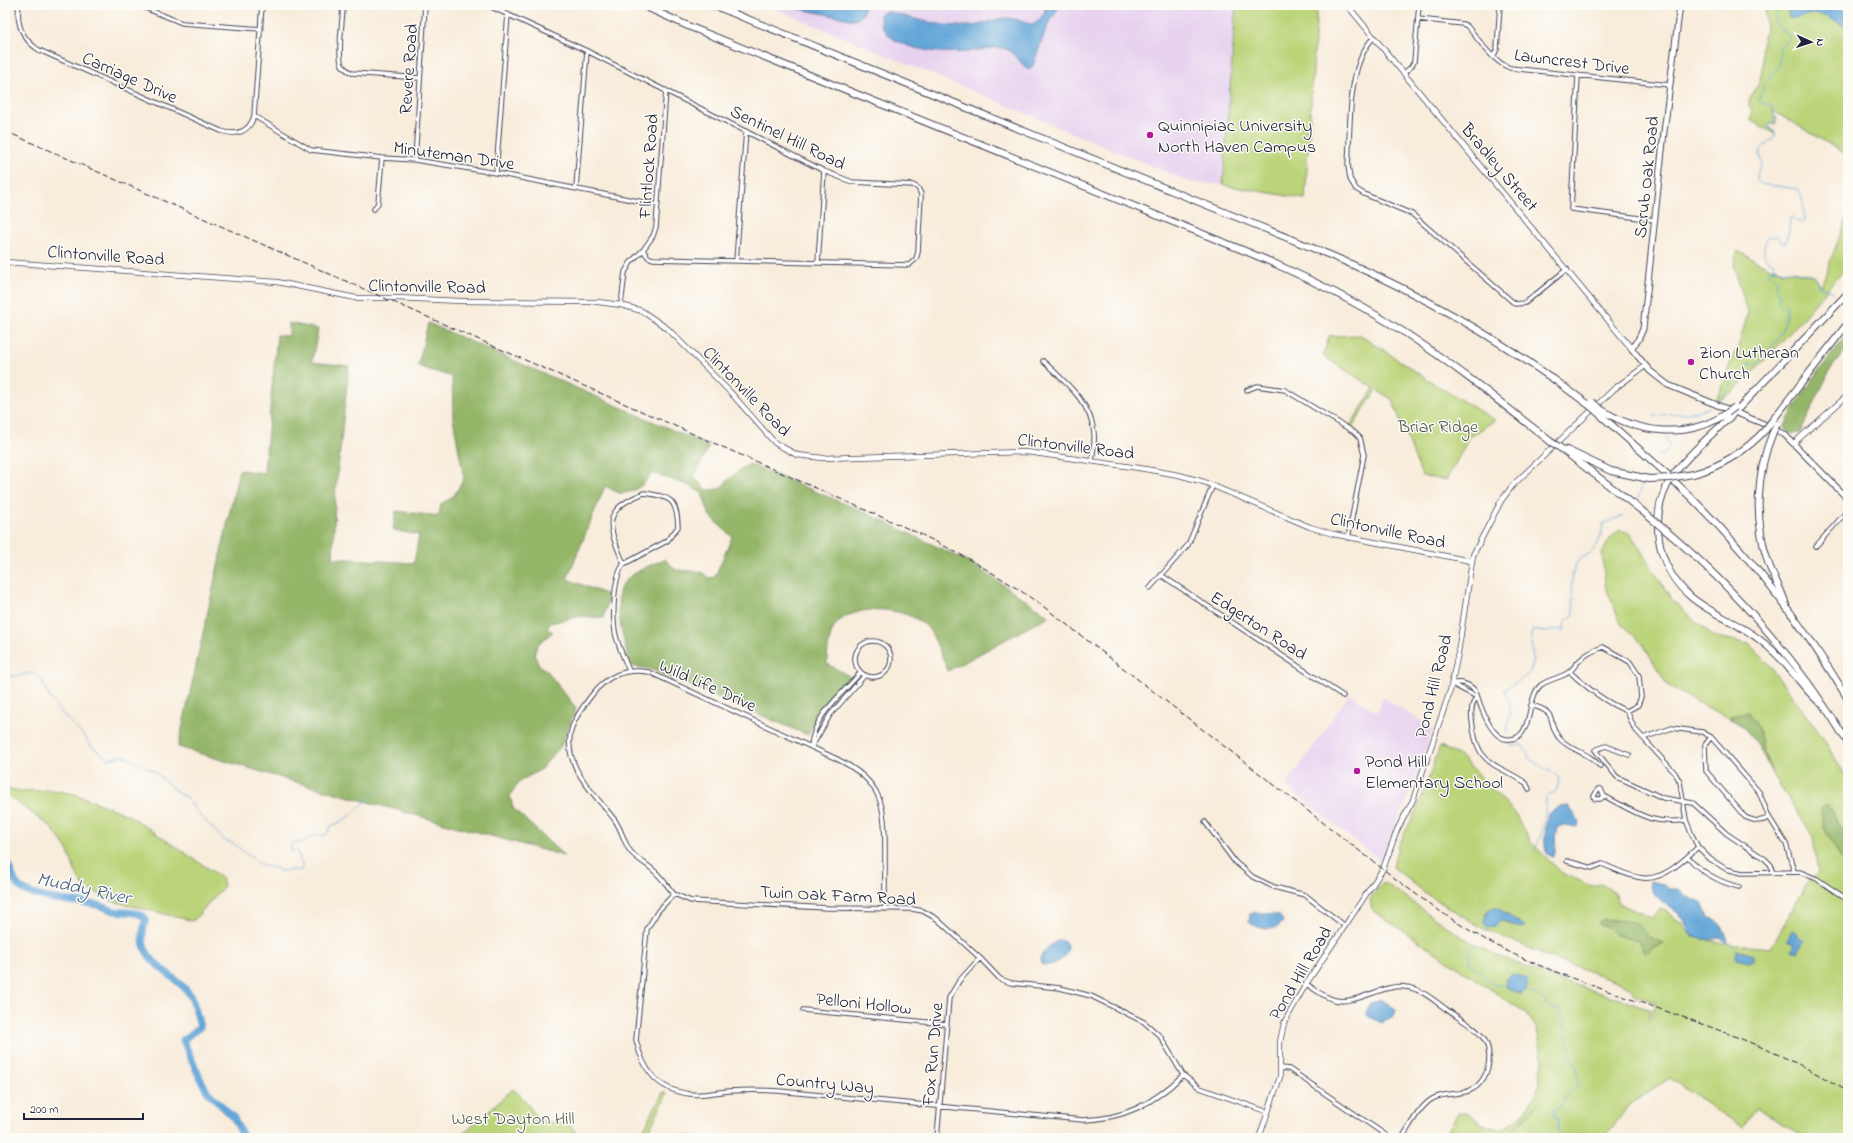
<svg xmlns="http://www.w3.org/2000/svg" width="1853" height="1143" viewBox="0 0 1853 1143" font-family="'Indie Flower',sans-serif">
<style>
.built{fill:#e7d2ef}
.green{fill:#bbd479;stroke:#6e7b5a}
.forest{fill:#94b669;stroke:#5b6c52}
.water{fill:#63a6d8;stroke:#42648a}
.lines{fill:none;stroke-linecap:round;stroke-linejoin:round}
.stream{stroke:#63a6d8;stroke-width:1}
.river{stroke:#63a6d8;stroke-width:7}
.minor-casing{stroke:#424053;stroke-width:5.5}
.tertiary-casing{stroke:#424053;stroke-width:6}
.secondary-casing{stroke:#424053;stroke-width:7}
.motorway-casing{stroke:#424053;stroke-width:8}
.minor{stroke:#fff;stroke-width:3.5}
.tertiary{stroke:#fff;stroke-width:4.5}
.secondary{stroke:#fff;stroke-width:5}
.motorway{stroke:#fff;stroke-width:6}
.rail{stroke:#22223b;stroke-width:1;stroke-dasharray:6 3;stroke-linecap:butt}
.motorway-bridge-casing{stroke:#424053;stroke-width:8;stroke-linecap:butt}
.motorway-bridge{stroke:#fff;stroke-width:6}
.poi-dot{fill:#b5179e;stroke:#fdfcf7;stroke-width:1.5}
.labels{text-anchor:middle;stroke-width:3;stroke-linejoin:round;paint-order:stroke}
.street-label{font-size:18px;fill:#22223b;stroke:#fdfcf7}
.poi-label{font-size:18px;fill:#22223b;stroke:#fdfcf7;text-anchor:start}
.park-label{font-size:18px;fill:#50574e;stroke:#fdfcf7}
.water-label{font-size:19px;font-style:italic;fill:#3f5d82;stroke:#fdfcf7}
</style>
<rect width="100%" height="100%" fill="#fdfcf7"/>
<filter id="ink" filterUnits="userSpaceOnUse"><feTurbulence type="fractalNoise" baseFrequency=".025" numOctaves="2"/><feDisplacementMap in="SourceGraphic" scale="8" xChannelSelector="R" yChannelSelector="G"/><feConvolveMatrix kernelMatrix="1 2 1 2 8 2 1 2 1" color-interpolation-filters="sRGB"/></filter>
<filter id="wash" filterUnits="userSpaceOnUse"><feTurbulence type="fractalNoise" baseFrequency=".012" numOctaves="4" result="noise"/><feDisplacementMap in="SourceGraphic" scale="16" xChannelSelector="R" yChannelSelector="G"/><feGaussianBlur stdDeviation="0.9" result="paint"/><feColorMatrix in="noise" values="0 0 0 0 0 0 0 0 0 0 0 0 0 0 0 0 0 1.4 0 .05"/><feComposite in="paint" operator="in"/></filter>
<g filter="url(#wash)">
<rect width="100%" height="100%" fill="#f8ecdb"/>
<path class="built" d="M766,5H1236L1223,185L1189,182L1178,177Z
M1349,694L1377,712L1383,697L1433,729L1405,804L1390,835L1382,862L1286,786Z"/>
<path class="green" d="M1236,5H1317L1305,199L1223,185Z
M1767,5H1848V155L1773,111L1776,124H1770L1768,126L1775,134L1750,120L1752,115L1751,108L1749,106V100L1759,83L1763,65L1761,48L1766,30L1765,12Z
M1848,214V265C1830,286 1735,401 1716,401L1735,351H1737L1748,312L1734,267L1737,251L1772,269L1776,267L1782,272L1793,271L1801,274H1808L1815,277L1821,286Z
M1361,335L1439,387L1495,420L1470,437L1446,480L1422,476L1392,399L1376,390L1352,428L1350,426L1374,388L1323,356L1329,336Z
M1620,530L1627,532L1632,536L1672,600L1712,636L1749,644L1766,661L1823,738L1848,780V1138H1808L1757,1109L1742,1127L1670,1078L1631,1103L1604,1138H1508L1538,1102L1505,1138H1444L1458,1113H1467L1483,1124L1501,1130L1522,1115L1539,1087L1543,1061L1537,1029L1526,1013L1372,910L1370,899L1379,886L1385,883C1418,905 1448,931 1484,949C1537,975 1595,990 1651,1010L1648,1018L1651,1017L1656,1003L1635,995L1632,988L1621,983L1550,957L1482,928L1424,892L1393,867L1398,846L1419,805L1440,746L1461,757L1515,813L1529,840L1562,873L1591,886L1601,884L1614,892L1618,903L1652,918L1658,909L1666,911L1683,923L1685,929L1692,937L1737,945L1771,948L1806,884L1818,873L1813,837L1772,773L1755,740L1739,723L1693,700L1667,685L1643,644L1621,624L1605,585L1602,553L1611,537Z
M6,789L23,791L52,790L75,794L130,816L222,878L224,886L193,921L112,901L83,886L75,871L67,849L51,827L5,794Z
M513,1089L522,1097L540,1121L569,1124L583,1138H458Z
M663,1092L667,1094L648,1132L712,1138H636L637,1131H643Z"/>
<path class="forest" d="M289,323L318,329L312,362L349,366L335,496L333,558L414,563L419,535L393,530L396,511L439,516L441,504L453,497L464,479L453,418L452,377L418,366L428,323L709,446L694,477L706,490L719,489L737,472L749,464L860,510L971,563L1049,616L948,671C944,661 932,630 925,625C905,607 857,603 837,623C829,632 827,652 827,664L851,677L821,710L808,735L650,669L631,666C625,648 613,603 621,587C629,572 652,565 665,559L676,570L701,572L710,578L715,577L732,537L710,516L702,493L690,486L652,473C644,484 635,494 620,493C615,492 610,488 605,486L567,579L608,595L604,618L582,616L550,623L547,629L553,632L538,644L534,654L539,665L547,671L576,708L561,746L540,770L520,781L510,795L513,808L564,856L292,781L178,747L239,470L264,473L277,335L289,336Z
M1848,334V347L1830,370L1800,433C1793,434 1788,434 1784,428C1800,394 1824,363 1848,334Z
M1748,712L1759,729L1762,747L1772,773C1761,751 1752,729 1729,717Z
M1824,806H1828L1832,810L1839,826L1848,837V869L1842,861L1824,828L1821,810Z
M1603,919L1635,922L1649,936L1664,944L1653,947L1646,954L1638,941L1614,934L1607,927L1598,923Z"/>
<path class="water" d="M780,5H864L863,14L858,19H850Z
M1046,5H1060L1046,29L1032,68L1029,70C1020,65 1016,52 1006,49C995,45 978,51 966,52C940,54 878,50 880,14L886,11C912,18 943,28 970,26C980,26 994,19 1006,18C1016,17 1025,25 1035,24L1044,14Z
M1787,5H1848V27L1824,16L1812,14L1791,19L1789,18Z
M1569,806L1579,822L1578,826C1571,830 1565,823 1558,827C1552,836 1559,847 1553,856L1548,855C1542,848 1546,823 1548,814L1559,807Z
M1650,881L1663,884L1669,889H1679L1686,896L1703,904L1708,917C1720,919 1727,933 1728,943L1720,937C1712,940 1703,940 1695,937C1685,933 1688,923 1682,917C1673,907 1648,897 1650,881Z
M1494,907L1497,908L1525,926L1523,928L1516,927L1501,920L1495,926L1487,927L1484,922L1488,910Z
M1255,912L1279,915L1283,921C1277,933 1259,930 1249,922L1250,914Z
M1792,930L1797,933L1796,936L1804,941L1798,953L1792,950L1795,945L1787,941Z
M1060,940L1065,942L1068,948C1066,960 1052,968 1041,964L1040,959C1043,951 1052,942 1060,940Z
M1737,950L1754,955V960L1748,962L1737,959L1736,956Z
M1511,974L1518,975L1527,980C1529,987 1526,991 1521,994L1506,987V980Z
M1380,999L1390,1005L1396,1010L1394,1017L1382,1023L1369,1017L1366,1013L1371,1003Z"/>
<g class="lines">
<path class="stream" d="M1775,269C1788,273 1803,270 1815,277L1818,286L1834,292
M1720,401L1735,380L1746,377L1749,374L1748,369L1749,364H1757C1766,354 1778,341 1783,328C1786,321 1785,314 1787,306H1781L1778,302L1780,296L1776,288L1777,280L1769,273V271L1775,269L1774,263C1761,259 1762,248 1768,237L1777,236L1781,242L1785,243L1789,231L1790,218L1792,217C1795,222 1798,222 1804,222L1805,219C1803,209 1804,198 1798,189L1761,184L1757,181V174L1762,163C1756,148 1765,146 1775,136V132L1769,128L1768,124L1770,122L1775,123L1777,118L1774,116L1772,106L1760,102L1758,99L1763,90V86L1779,66L1780,46L1790,38C1787,31 1782,31 1778,27C1770,19 1779,8 1786,5
M1654,418L1656,415L1688,413L1708,408
M1659,456L1667,452L1669,446L1666,436
M1645,473L1649,465
M1638,499L1642,483
M5,677L34,673L42,679C48,702 65,717 81,733C85,736 87,741 90,745C94,748 105,757 110,759L122,755L154,771L180,795L186,796L195,810L225,841L233,843L258,863L272,868L276,867L279,871L302,870V864L297,851H291V845L295,842L301,843L312,836L326,835L331,826C350,820 367,800 382,786
M1507,733C1508,715 1515,709 1504,690C1512,684 1521,681 1528,674C1538,663 1528,644 1532,630L1545,632L1561,629L1564,631L1565,621L1574,615C1574,600 1569,579 1575,566C1578,559 1583,558 1589,554C1598,548 1602,534 1603,524L1622,516
M1511,746L1522,745L1531,760L1558,776L1559,783L1555,793L1549,794L1546,798C1546,817 1543,835 1534,851
M1499,911L1502,908
M1486,931L1489,927
M1728,942L1736,950
M1475,943L1469,954L1470,963L1494,985H1505
M1525,991C1530,992 1539,996 1543,999C1548,1005 1545,1006 1554,1009L1559,1007L1561,1015L1566,1018L1565,1027L1571,1056L1578,1069L1576,1073L1579,1080L1576,1087L1568,1092L1561,1106L1553,1109V1115L1558,1118V1132L1561,1138"/>
<path class="river" d="M5,859C11,868 12,878 17,884C28,900 78,901 97,905C103,906 108,909 114,911C125,913 138,910 146,919C132,960 167,967 188,992C195,1001 197,1016 200,1027L183,1040L200,1078L207,1091L234,1118L244,1138"/>
</g>
</g>
<g filter="url(#ink)">
<g class="lines">
<g class="minor-casing">
<path id="minor" d="M19,5C16,24 23,40 39,50L221,131C237,136 249,132 254,116L262,5
M138,5L182,23L261,29
M343,5C343,18 337,55 342,65C345,69 348,71 352,73L420,78
M487,5L587,51L824,171L852,182L913,185L918,188L921,194L918,252L916,259L909,265L653,259L648,257L643,250
M1418,19L1463,24L1467,26C1480,41 1492,61 1510,68L1670,85
M1374,37C1346,66 1351,127 1348,165L1350,179L1356,189L1364,194L1412,214L1515,304L1525,303L1567,269
M1493,57L1497,49L1500,5
M1404,73L1411,67L1414,62L1419,5
M1578,75L1571,209L1655,220
M254,116L311,150L382,158L415,160L496,173L658,205
M415,160L425,5
M496,173L508,14
M576,188L587,51
M374,209L378,203L382,158
M736,261L746,131
M818,263L824,171
M621,305L625,272L631,262L643,250L653,236L656,227L666,90
M1043,361C1064,381 1091,402 1094,433C1095,442 1093,452 1092,461
M1247,390L1257,386L1285,390L1354,432L1360,438L1364,455L1348,538
M644,493C671,497 677,499 678,527L667,541L624,564C608,526 600,511 644,493Z
M1816,546L1848,510
M624,564C613,576 612,620 616,636C619,648 625,660 629,671
M1161,575L1343,696
M1150,588L1188,545L1213,485
M855 659a18 18 0 1 1 36 0a18 18 0 1 1-36 0Z
M1452,684C1461,681 1470,684 1476,692C1480,705 1490,737 1506,739C1535,742 1525,698 1541,685C1549,679 1561,678 1569,672C1573,669 1576,664 1579,661C1586,654 1594,650 1603,647L1630,662L1639,676L1641,697L1638,705L1627,711C1606,703 1586,687 1570,672
M1452,684L1477,697
M1477,697C1471,703 1471,712 1472,720C1477,766 1492,761 1526,783L1529,789
M1531,705C1560,713 1546,721 1559,738C1568,748 1581,751 1591,758C1595,760 1597,764 1600,766
M1627,711L1634,728L1643,738L1672,728L1702,732L1711,737L1759,792L1769,817L1786,844L1794,871
M1711,737L1705,745L1706,771L1745,817C1754,821 1761,823 1769,817
M1643,738L1675,773L1680,782L1686,820L1692,835L1698,847L1710,859L1726,869L1742,873L1800,872L1817,879L1848,900
M812,746L830,715L865,675
M811,747C813,715 842,695 861,672
M1629,755L1606,746L1595,750L1617,777L1663,798L1693,803L1727,834L1765,859L1771,865L1772,872
M1604,796L1601,789H1598L1594,796L1595,799H1600L1604,796C1634,811 1651,826 1686,820
M1205,822L1235,862L1253,877L1274,887L1305,895L1345,926
M1688,857C1701,872 1719,882 1739,887
M1567,861L1592,868L1602,864C1615,869 1629,877 1643,878C1664,880 1684,860 1698,847
M674,894L658,911L647,929L636,1040C643,1070 657,1090 690,1094C702,1096 717,1092 729,1091C745,1090 762,1090 778,1091L1083,1120C1124,1119 1153,1104 1183,1075
M674,894C667,886 661,876 652,869C645,863 637,859 631,852C623,842 622,829 614,819C594,793 560,764 572,727C576,716 584,705 591,696C606,676 624,668 649,672L837,759C882,781 885,804 885,850C885,870 885,889 885,909
M674,894L691,901L828,908L912,909L923,911L937,919L980,958L1000,979L1011,983L1060,988L1091,996L1144,1022L1160,1036L1183,1075L1200,1088L1268,1112
M1306,984C1315,989 1325,998 1335,1000C1357,1005 1384,983 1406,987C1422,989 1433,1000 1446,1009C1456,1017 1471,1024 1480,1034C1492,1046 1491,1066 1483,1079C1470,1099 1452,1090 1434,1098C1420,1105 1410,1126 1402,1138
M803,1010L947,1024
M1281,1068L1289,1069L1390,1138
M937,1138L949,998L959,981L980,958"/>
</g>
<g class="tertiary-casing">
<path id="tertiary" d="M1347,5L1631,348
M5,262L277,282L356,298H396L460,301L598,302L621,305L642,311L668,329L731,393L775,443L797,455L823,458L1027,452L1139,468L1179,475L1204,482L1310,527L1333,534L1471,561
M1794,443L1848,395
M1259,1138L1280,1077V1042L1284,1023L1306,984L1383,869L1397,830L1413,800L1450,691L1458,653L1473,555L1501,501L1513,485L1614,389L1645,366"/>
</g>
<g class="secondary-casing">
<path id="secondary" d="M1680,5L1664,132L1643,329L1638,340L1631,348L1650,371L1668,385L1764,424L1785,435L1848,499"/>
</g>
<g class="motorway-casing">
<path id="motorway" d="M642,5L688,26L1250,253C1305,276 1357,302 1407,334C1457,367 1504,405 1551,442
M713,5L1325,253C1420,292 1507,343 1589,405
M1599,408C1637,434 1688,440 1727,413
M1739,408L1848,293
M1596,411L1668,475
M1732,415C1713,434 1690,452 1674,474C1647,512 1655,567 1691,597C1711,614 1739,623 1760,640C1772,649 1783,660 1792,672C1802,683 1810,696 1823,705
M1772,421L1848,323
M1773,432C1756,473 1754,520 1768,562C1773,577 1782,590 1786,605
M1559,447L1641,510
M1567,450L1611,471L1649,479
M1693,474C1721,467 1747,450 1766,429
M1674,481C1742,545 1800,619 1848,699
M1671,535C1740,594 1801,665 1848,743"/>
</g>
<use href="#minor" class="minor"/>
<use href="#tertiary" class="tertiary"/>
<use href="#secondary" class="secondary"/>
<use href="#motorway" class="motorway"/>
<path class="rail" d="M5,131L918,533C964,555 1007,580 1048,610L1383,869C1429,905 1475,938 1529,961C1635,1006 1750,1030 1848,1092"/>
<g class="motorway-bridge-casing">
<path id="motorway-bridge" d="M1592,402L1599,408
M1589,405L1596,411
M1727,413L1735,407
M1766,429L1772,421
M1773,432L1777,424
M1551,442L1559,447
M1649,479L1669,478L1693,474
M1641,510L1671,535"/>
</g>
<use href="#motorway-bridge" class="motorway-bridge"/>
</g>
</g>
<g class="poi-dot">
<circle cx="1150" cy="135" r="4"/>
<circle cx="1691" cy="362" r="4"/>
<circle cx="1357" cy="771" r="4"/>
</g>
<g class="labels">
<g class="street-label">
<text transform="translate(1572 61) rotate(7)" y="6">Lawncrest Drive</text>
<text transform="translate(408 69) rotate(-86)" y="6">Revere Road</text>
<text transform="translate(130 77) rotate(24)" y="6">Carriage Drive</text>
<text transform="translate(788 137) rotate(26)" y="6">Sentinel Hill Road</text>
<text transform="translate(454 155) rotate(8)" y="6">Minuteman Drive</text>
<text transform="translate(648 166) rotate(-86)" y="6">Flintlock Road</text>
<text transform="translate(1500 167) rotate(50)" y="6">Bradley Street</text>
<text transform="translate(1646 177) rotate(-84)" y="6">Scrub Oak Road</text>
<text transform="translate(106 255) rotate(4)" y="6">Clintonville Road</text>
<text transform="translate(427 286) rotate(1)" y="6">Clintonville Road</text>
<text transform="translate(747 391) rotate(46)" y="6">Clintonville Road</text>
<text transform="translate(1076 446) rotate(7)" y="6">Clintonville Road</text>
<text transform="translate(1388 530) rotate(12)" y="6">Clintonville Road</text>
<text transform="translate(1259 625) rotate(33)" y="6">Edgerton Road</text>
<text transform="translate(708 685) rotate(24)" y="6">Wild Life Drive</text>
<text transform="translate(1433 686) rotate(-76)" y="6">Pond Hill Road</text>
<text transform="translate(838 895) rotate(3)" y="6">Twin Oak Farm Road</text>
<text transform="translate(1300 973) rotate(-59)" y="6">Pond Hill Road</text>
<text transform="translate(864 1003) rotate(6)" y="6">Pelloni Hollow</text>
<text transform="translate(932 1054) rotate(-85)" y="6">Fox Run Drive</text>
<text transform="translate(825 1083) rotate(5)" y="6">Country Way</text>
</g>
<g class="poi-label">
<text x="1158" y="131">Quinnipiac University<tspan x="1158" dy="21">North Haven Campus</tspan></text>
<text x="1699" y="358">Zion Lutheran<tspan x="1699" dy="21">Church</tspan></text>
<text x="1365" y="767">Pond Hill<tspan x="1365" dy="21">Elementary School</tspan></text>
</g>
<g class="park-label">
<text x="1438" y="432">Briar Ridge</text>
<text x="513" y="1124">West Dayton Hill</text>
</g>
<g class="water-label">
<text transform="translate(84 887) rotate(12)" y="7">Muddy River</text>
</g>
</g>
<rect width="1853" height="1143" fill="none" stroke="#fdfcf7" stroke-width="20"/>
<g transform="translate(1811 42) rotate(93)" stroke="#fdfcf7" stroke-width="3" paint-order="stroke">
<path d="M0-3L7 15L0 10L-7 15Z" fill="#22223b"/>
<text y="-6" font-size="11" font-weight="bold" text-anchor="middle" fill="#22223b">N</text>
</g>
<path d="M24 1113v6h119v-6" fill="none" stroke="#22223b" stroke-width="2"/>
<text x="30" y="1113" font-size="12" fill="#22223b" stroke="#fdfcf7" stroke-width="3" paint-order="stroke">200 m</text>
</svg>
